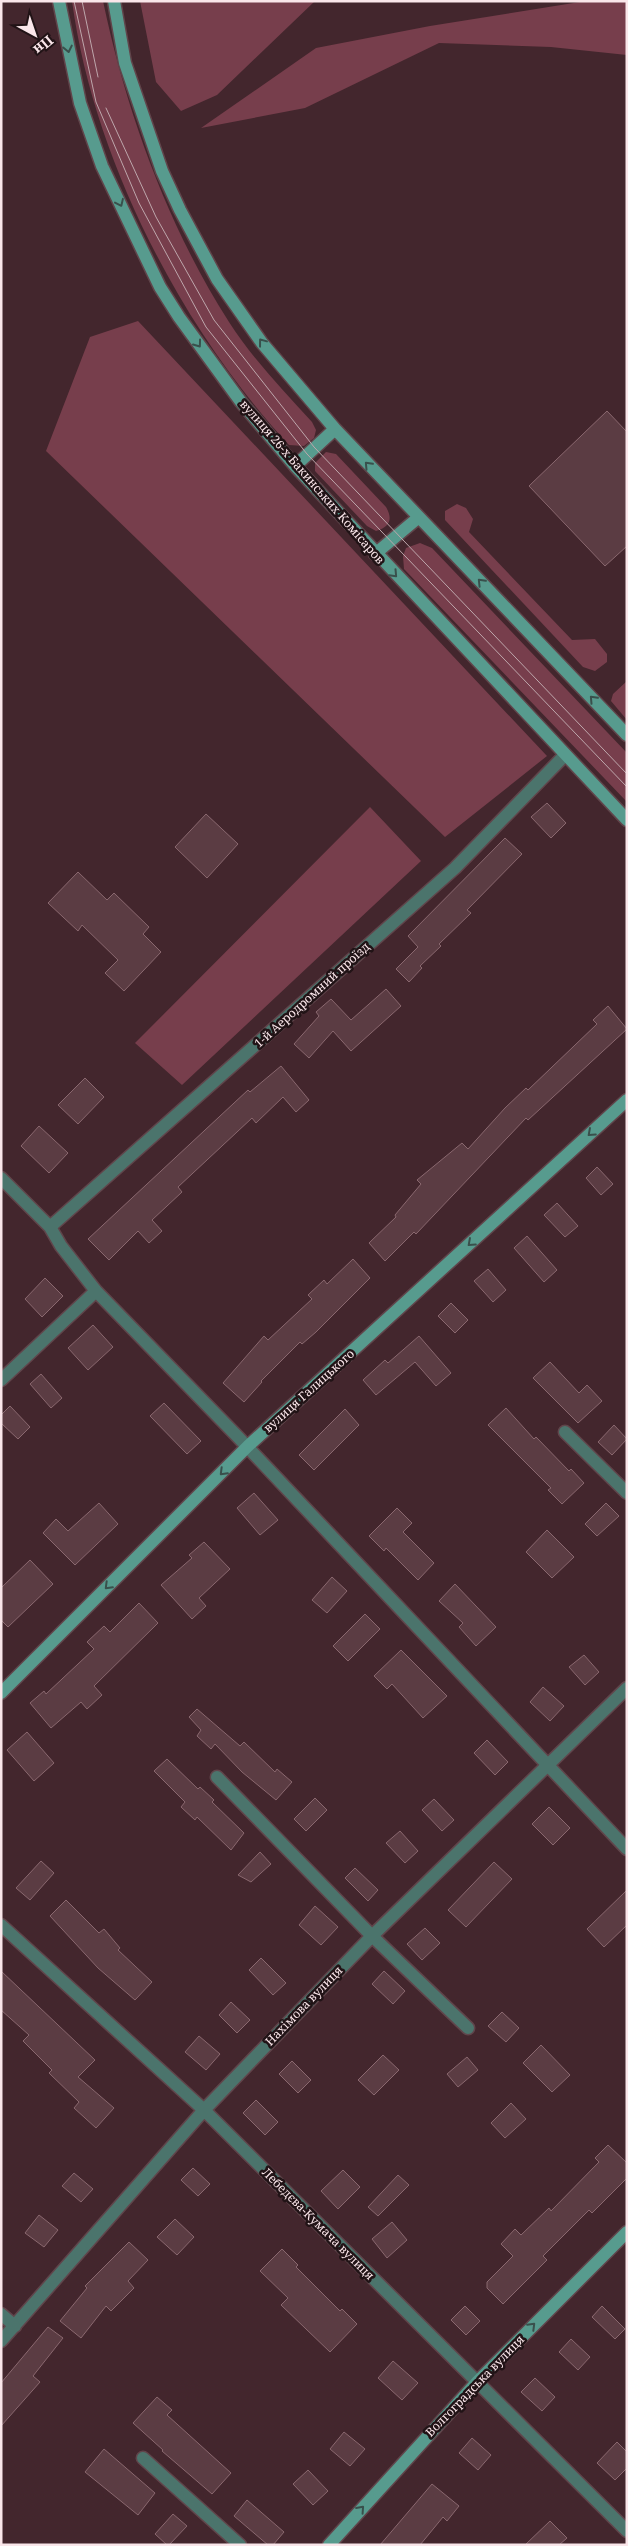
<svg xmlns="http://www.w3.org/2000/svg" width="628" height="2546" viewBox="0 0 628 2546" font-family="'Noto Serif',serif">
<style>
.green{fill:#773e4c}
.building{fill:#5b3c43;stroke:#8a686f}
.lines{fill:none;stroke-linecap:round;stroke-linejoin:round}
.street-casing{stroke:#60454b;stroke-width:15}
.secondary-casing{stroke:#60454b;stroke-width:15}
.street{stroke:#4b746c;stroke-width:12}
.secondary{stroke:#579b8e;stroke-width:12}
.tram{stroke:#bea7ac;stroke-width:1}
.oneway{stroke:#39504c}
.labels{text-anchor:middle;stroke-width:5;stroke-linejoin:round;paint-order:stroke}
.street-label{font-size:12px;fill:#fae6ea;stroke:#211316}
</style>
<rect width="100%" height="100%" fill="#43262d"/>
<path class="green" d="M72,1H103C126,111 168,227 229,322C252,358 283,390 312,422L316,430L314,438L304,446L289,445C182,330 93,158 72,1Z
M140,1H315L217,95L181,111L156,82Z
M586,1H627V55L551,47L439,43L305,108L201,128L316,48L430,26Z
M138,321L547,756L445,837L46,451L90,337Z
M326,452L336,454L386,507C393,519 390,527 376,531L367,526L315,471V463Z
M457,504L466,508L473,519L469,532L572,640L595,639L607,654V662L595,671L583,667L445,520V511Z
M420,543L432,548L627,753V802L404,569L403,556L406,548Z
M627,681V720L611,701L613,694Z
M370,807L421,861L182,1085L135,1043Z"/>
<path class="building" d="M607,411L627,432V546L605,566L529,486Z
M547,803L566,823L551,838L531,817Z
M206,814L238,844L207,878L175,847Z
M505,838L522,854L467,910L471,913L439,944L441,946L420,966L422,968L409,982L396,969L418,947L408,936Z
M78,872L107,900L114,893L149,927L143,934L161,952L124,991L105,973L118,960L82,925L78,931L48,903Z
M386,989L401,1006L351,1051L333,1031L309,1058L294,1044L319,1016L316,1012L331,999L351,1020Z
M608,1006L627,1029L528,1120L526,1118L416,1234L414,1232L385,1261L369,1243L396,1217L395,1215L421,1184L417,1180L462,1143L468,1149L505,1108L526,1088L528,1090L597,1024L593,1020Z
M281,1066L309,1100L296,1112L283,1097L256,1123L252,1118L178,1187L182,1192L152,1220L162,1231L149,1243L138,1231L109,1260L88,1239L248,1090L250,1092Z
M85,1078L104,1097L78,1124L58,1105Z
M39,1126L68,1153L49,1173L21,1146Z
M597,1167L613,1184L601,1195L586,1178Z
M557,1203L578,1226L565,1237L544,1215Z
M527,1236L557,1270L544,1282L514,1248Z
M353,1259L370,1278L316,1332L302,1344L300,1342L261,1381L262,1382L244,1402L223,1383L264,1336L268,1340L312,1299L308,1295L324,1280L327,1284Z
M488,1269L506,1290L493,1302L474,1281Z
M45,1278L63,1296L42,1317L25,1299Z
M451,1303L468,1320L455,1333L438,1316Z
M93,1325L113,1347L88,1370L68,1348Z
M419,1336L451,1373L436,1386L415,1362L376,1395L363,1380L385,1360L388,1363Z
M550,1362L579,1393L587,1385L602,1401L578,1423L533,1378Z
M41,1374L62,1398L51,1408L30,1384Z
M164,1403L201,1441L187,1454L150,1416Z
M10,1406L30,1427L18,1439L1,1423V1415Z
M506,1408L534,1439L536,1437L569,1471L571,1469L584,1483L562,1504L548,1490L551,1488L488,1425Z
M345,1409L359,1425L314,1470L299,1455Z
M614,1425L627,1439L612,1455L598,1442Z
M254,1493L278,1520L260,1535L237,1508Z
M99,1503L118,1524L75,1565L43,1533L56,1519L68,1531Z
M606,1503L619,1516L597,1536L585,1524Z
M397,1508L412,1523L403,1532L434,1563L418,1580L386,1548L384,1551L369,1536Z
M547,1530L574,1557L552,1578L526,1552Z
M204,1542L230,1569L199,1598L206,1606L192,1619L161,1585L192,1558L189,1555Z
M30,1560L53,1584L8,1627L1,1620V1588Z
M332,1577L347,1591L327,1613L312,1600Z
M455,1584L496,1627L476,1646L459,1627L463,1623L439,1601Z
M139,1603L158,1623L94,1686L102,1695L87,1709L81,1702L51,1728L30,1703L44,1691L46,1694L94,1649L87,1642L104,1626L110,1632Z
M365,1614L380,1629L348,1661L333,1646Z
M401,1650L447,1696L423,1718L392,1684L387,1689L374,1676Z
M584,1655L599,1672L585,1685L569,1667Z
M543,1687L564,1706L550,1721L530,1702Z
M197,1709L240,1746L244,1742L275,1772L277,1769L292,1782L276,1800L242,1772L215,1744L211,1749L197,1736L201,1730L189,1717Z
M27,1732L54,1763L34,1781L7,1750Z
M487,1740L508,1762L495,1775L474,1753Z
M167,1759L198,1789L200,1787L214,1800L212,1802L244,1833L231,1850L197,1817L195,1820L181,1807L185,1802L154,1771Z
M315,1798L327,1810L306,1831L294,1819Z
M434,1799L454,1820L442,1831L422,1810Z
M549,1807L570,1828L553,1845L532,1824Z
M400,1831L418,1851L405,1863L386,1843Z
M260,1852L271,1864L251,1882L238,1875Z
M41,1861L54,1873L30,1900L16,1888Z
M494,1862L512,1879L466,1927L448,1910Z
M355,1868L378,1890L368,1901L345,1878Z
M627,1890V1925L604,1947L587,1929Z
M66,1900L99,1933L104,1929L120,1948L118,1950L152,1982L135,2000L98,1968L50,1916Z
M315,1906L338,1927L321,1945L299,1925Z
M425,1928L440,1943L422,1960L407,1944Z
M261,1958L286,1983L273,1995L249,1970Z
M1,1971L95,2060L78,2077L114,2108L96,2128L74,2108L79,2102L49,2073L52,2070L23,2041L29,2035L1,2010Z
M384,1971L405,1991L393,2004L372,1984Z
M231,2002L250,2020L237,2033L219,2015Z
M502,2012L519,2028L506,2042L488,2026Z
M199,2036L220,2054L206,2070L185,2052Z
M541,2045L570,2075L552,2092L523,2063Z
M383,2055L399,2070L374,2095L358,2080Z
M467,2057L478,2070L458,2087L447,2074Z
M292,2061L311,2080L298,2093L279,2074Z
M256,2100L278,2122L265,2135L243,2113Z
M511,2103L526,2119L505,2138L491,2123Z
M608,2145L627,2163V2178L592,2213L589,2210L543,2256L547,2260L503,2304L487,2288V2282L513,2256L501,2244L515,2229L521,2235L549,2208L551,2211L599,2162L595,2158Z
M193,2168L210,2184L198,2196L181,2180Z
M343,2170L360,2187L338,2209L321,2191Z
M74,2173L93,2189L81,2202L62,2186Z
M398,2175L409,2185L378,2216L368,2207Z
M39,2215L58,2230L44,2247L25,2233Z
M175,2219L194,2237L177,2255L157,2237Z
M392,2222L407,2240L387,2258L372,2239Z
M129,2242L148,2260L128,2281L134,2288L111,2311L106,2306L81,2338L60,2321L87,2288L85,2286Z
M282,2249L298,2265L296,2267L340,2311L342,2309L357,2324L330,2352L281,2305L288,2298L260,2271Z
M465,2306L480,2321L466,2335L451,2320Z
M602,2306L625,2329L615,2339L592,2317Z
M48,2327L63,2338L33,2376L40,2382L1,2426V2383Z
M571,2339L590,2357L578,2370L559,2352Z
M393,2361L418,2383L402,2400L378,2378Z
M535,2378L555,2397L542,2411L521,2392Z
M157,2397L172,2410L167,2415L231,2473L212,2494L162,2451L163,2450L133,2423Z
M344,2432L365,2449L350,2466L330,2449Z
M472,2438L491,2455L478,2470L459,2453Z
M617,2442L627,2452V2468L615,2480L597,2463Z
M104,2449L155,2493L138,2515L85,2472Z
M308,2470L328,2491L313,2505L293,2484Z
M432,2484L459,2506L447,2521L443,2517L420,2545H380Z
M247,2500L284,2532L273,2545H268L234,2516Z
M173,2514L187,2526L169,2545H167L155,2534Z
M550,2521L567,2538L559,2545H525Z"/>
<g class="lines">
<g class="street-casing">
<path id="street" d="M1,1178L50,1227L61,1246L96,1291L238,1437L627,1849
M50,1227L455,868L565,755
M1,1380L96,1291
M565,1432L627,1493
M217,1777L372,1936L468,2028
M1,1925L204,2110L627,2531
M1,2314L15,2326
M1,2341L204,2110L372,1936L627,1688
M143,2458L240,2545"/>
</g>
<g class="secondary-casing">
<path id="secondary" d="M59,1L80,103L102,166L160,287L179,317L241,402L295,466L627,820
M114,1L125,63L162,171L180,210L217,279L262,343L335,429L627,735
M295,466L335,429
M375,554L419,517
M1,1693L248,1446L627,1100
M329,2545L477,2382L627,2232"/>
</g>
<use href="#street" class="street"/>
<use href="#secondary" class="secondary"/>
<path class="tram" d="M74,1L96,102L139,203L206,327L307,454L627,787
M82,1L98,77
M106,108L156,217L214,320L314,447L627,774"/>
</g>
<defs><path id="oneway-chevron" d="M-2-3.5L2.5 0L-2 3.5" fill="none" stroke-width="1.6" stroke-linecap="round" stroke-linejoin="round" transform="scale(1.25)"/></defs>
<g class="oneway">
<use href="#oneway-chevron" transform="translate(68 49) rotate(78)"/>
<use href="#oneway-chevron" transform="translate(120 203) rotate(65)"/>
<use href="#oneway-chevron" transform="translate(262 342) rotate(-127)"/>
<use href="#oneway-chevron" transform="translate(198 344) rotate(54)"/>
<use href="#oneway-chevron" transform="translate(368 465) rotate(-133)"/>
<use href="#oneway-chevron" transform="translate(394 574) rotate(47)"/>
<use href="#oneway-chevron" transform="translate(481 582) rotate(-134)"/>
<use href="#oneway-chevron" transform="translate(593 699) rotate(-133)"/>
<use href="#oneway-chevron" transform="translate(591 1133) rotate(138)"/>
<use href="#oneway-chevron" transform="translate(471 1243) rotate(138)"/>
<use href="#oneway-chevron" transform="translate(223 1472) rotate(135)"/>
<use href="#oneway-chevron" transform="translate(108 1586) rotate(135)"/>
<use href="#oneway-chevron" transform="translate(532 2326) rotate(-45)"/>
<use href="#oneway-chevron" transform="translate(361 2509) rotate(-48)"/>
</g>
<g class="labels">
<g class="street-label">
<text transform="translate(312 482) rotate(49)" y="4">вулиця 26-х Бакинських Комісаров</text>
<text transform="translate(312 995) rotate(-42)" y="4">1-й Аеродромний проїзд</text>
<text transform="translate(309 1391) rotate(-42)" y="4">вулиця Галицького</text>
<text transform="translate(304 2006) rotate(-46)" y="4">Нахімова вулиця</text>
<text transform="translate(318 2224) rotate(45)" y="4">Лебедєва-Кумача вулиця</text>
<text transform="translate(475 2386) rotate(-46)" y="4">Волгоградська вулиця</text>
</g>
</g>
<rect width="628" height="2546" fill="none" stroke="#fae6ea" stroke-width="5"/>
<g transform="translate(35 35) rotate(140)" stroke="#211316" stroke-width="4" paint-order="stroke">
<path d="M0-4L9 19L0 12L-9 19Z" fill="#fae6ea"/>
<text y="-8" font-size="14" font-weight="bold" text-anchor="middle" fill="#fae6ea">Пн</text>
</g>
</svg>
